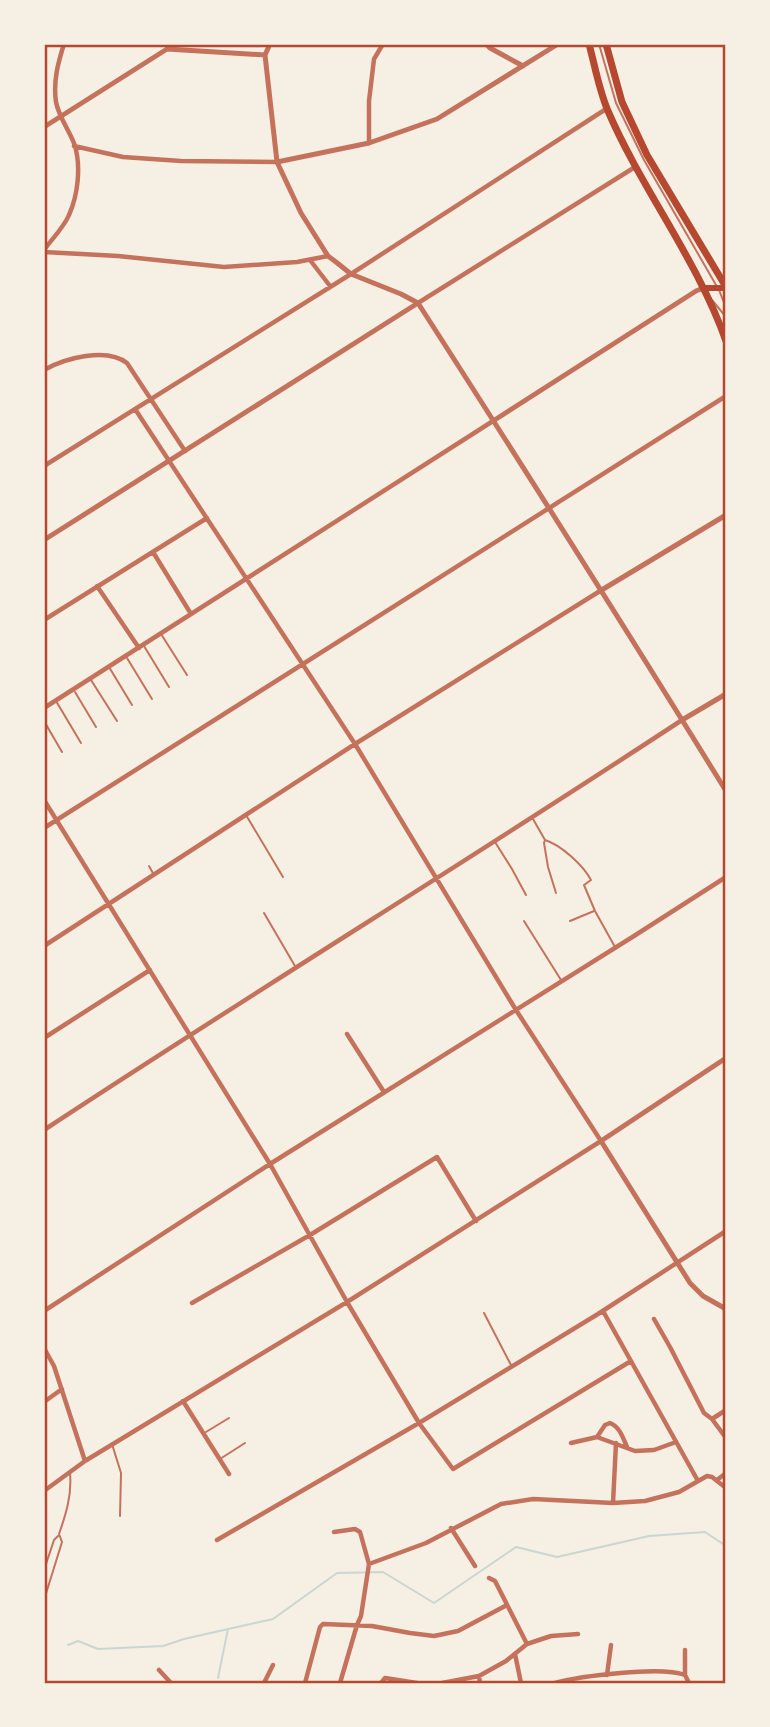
<svg xmlns="http://www.w3.org/2000/svg" width="770" height="1727" viewBox="0 0 770 1727" font-family="'Exo 2',sans-serif">
<style>
.green{fill:#e2e4dc}
.lines{fill:none;stroke-linecap:round;stroke-linejoin:round}
.stream{stroke:#c9d6d2;stroke-width:2}
.service{stroke:#c5725c;stroke-width:2}
.minor{stroke:#c5725c;stroke-width:4.5}
.tertiary{stroke:#c5725c;stroke-width:5}
.secondary{stroke:#b5482f;stroke-width:6}
.primary{stroke:#b5482f;stroke-width:7}
.neatline{fill:none;stroke:#b5482f;stroke-width:2.5}
</style>
<rect width="100%" height="100%" fill="#f6efe4"/>
<path class="green" d="M181,44H263L260,48L180,45Z"/>
<g class="lines">
<path class="stream" d="M68,1645L78,1641L98,1649L163,1646L184,1639L273,1619L337,1573L383,1572L434,1603L516,1547L557,1557L649,1536L705,1532L726,1546
M218,1678L228,1629"/>
<path class="service" d="M599,44L616,103L644,160L716,285
M719,290L726,308
M712,300L726,317
M161,634L187,675
M144,646L169,687
M127,658L152,699
M109,667L132,705
M91,680L117,721
M75,692L96,727
M56,701L81,743
M44,721L62,752
M246,815L283,877
M533,819L545,840L544,843L548,867L556,893
M545,840C561,845 583,865 591,880L584,885L595,911L615,947
M495,842L512,869L526,895
M149,866L154,875
M264,913L295,966
M524,921L561,980
M570,921L594,911
M484,1313L511,1365
M206,1432L229,1418
M112,1444L121,1473L120,1516
M220,1459L245,1443
M44,1570L54,1540L58,1536
M44,1600L62,1542L59,1534C66,1514 72,1495 70,1473"/>
<path class="minor" d="M369,143V101L374,59L383,44
M74,146L123,157L181,161L277,162
M44,250C52,239 64,227 69,215C78,195 81,167 75,146C70,131 59,118 56,102C53,81 58,63 64,44
M44,252L118,256L224,267L297,262L328,256
M310,260L330,286
M418,303L635,167
M44,370C65,358 107,347 127,363L185,451
M44,466L351,274L606,109
M153,552L191,614
M97,586L139,648
M44,620L207,518
M44,708L493,421
M44,800L270,1164L347,1302L419,1423L453,1469L631,1361
M44,828L726,396
M44,946L355,744L600,591
M347,1034L384,1092
M44,1038L150,970
M44,1130C255,991 471,859 682,720
M192,1303L310,1235L437,1157L476,1221
M725,1309V1359L726,1361
M44,1311L270,1164L634,936L726,877
M603,1311L698,1481
M654,1319L670,1347L704,1413L712,1419L726,1438
M44,1348L54,1366L85,1461
M183,1401L229,1474
M44,1402L62,1389
M712,1419L726,1410
M597,1437L605,1425L610,1423C620,1427 623,1438 627,1447
M571,1443L597,1437L635,1451L654,1450L676,1442
M717,1480L726,1473
M44,1491L85,1461L347,1302L601,1141L516,1010L355,744L135,409
M613,1503L616,1443
M451,1528L475,1566
M334,1532L355,1529L360,1532L369,1564L361,1616L357,1625L340,1683
M217,1540L419,1423L598,1314L726,1231
M369,1564L426,1543L501,1504L533,1499L613,1503L645,1501L679,1492L707,1476L712,1477L726,1488
M489,1578L495,1581L527,1644
M685,1650V1675
M515,1654L521,1683
M159,1670L171,1683
M607,1675L611,1645
M479,1676L480,1683
M264,1683L273,1665
M305,1683L320,1627L323,1624L372,1626L410,1633L434,1636L458,1631L507,1605
M381,1683L385,1678L417,1683
M442,1683L479,1676L506,1661L527,1644L551,1636L578,1634
M555,1683C580,1676 661,1666 685,1675L689,1683"/>
<path class="tertiary" d="M270,44L265,55L277,162L301,213L328,256L336,262L351,274L401,294L418,303C522,465 625,627 726,791
M486,44L490,48L523,66
M44,127L167,49L265,55
M277,162L369,143L437,119L558,44
M493,421L696,291L703,288
M44,540L418,303
M600,591L726,515
M682,720L726,694
M726,1058L601,1141L690,1283L703,1296L726,1309"/>
<path class="secondary" d="M703,288H726"/>
<path class="primary" d="M589,44C595,66 599,90 608,111C642,190 697,259 726,341
M606,44L622,102L647,155L726,287"/>
</g>
<rect width="770" height="1727" fill="none" stroke="#f6efe4" stroke-width="91"/>
<rect x="46" y="46" width="678" height="1636" class="neatline"/>
</svg>
